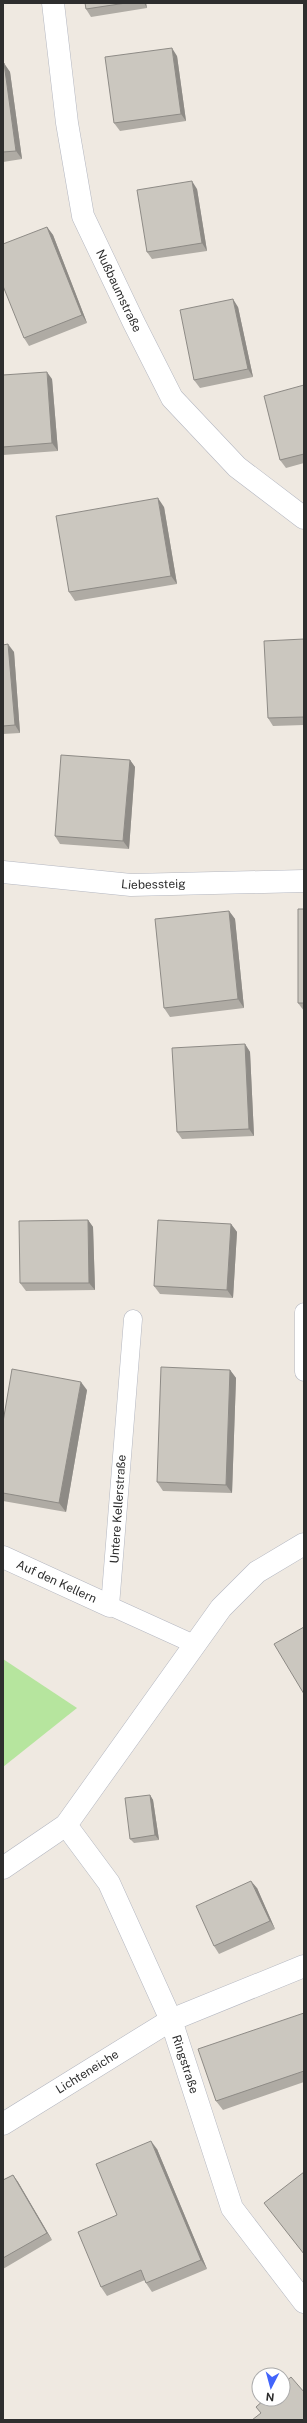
<svg xmlns="http://www.w3.org/2000/svg" width="307" height="2423" viewBox="0 0 307 2423" font-family="'Public Sans',sans-serif">
<style>
.green{fill:#b6e59e}
.lines{fill:none;stroke-linecap:round;stroke-linejoin:round}
.lane-casing{stroke:#b4b7c1;stroke-width:19}
.street-casing{stroke:#b4b7c1;stroke-width:23}
.secondary-casing{stroke:#b4b7c1;stroke-width:23}
.lane{stroke:#fff;stroke-width:18}
.street{stroke:#fff;stroke-width:22}
.secondary{stroke:#fff;stroke-width:22}
.wall{fill:#afaba4}
.shaded-wall{fill:#8e8b86}
.building{fill:#cbc7bf;stroke:#8e8b86}
.labels{text-anchor:middle;stroke-width:4;stroke-linejoin:round;paint-order:stroke}
.street-label{font-size:12px;fill:#2e2e2e;stroke:#fff}
</style>
<rect width="100%" height="100%" fill="#efe9e1"/>
<path class="green" d="M3,1659L77,1708L3,1767Z"/>
<g class="lines">
<g class="lane-casing">
<path id="lane" d="M304,1312V1372
M133,1319L110,1606L196,1645"/>
</g>
<g class="street-casing">
<g id="street">
<path id="s1" d="M53,3L67,123L83,216L134,323L172,398L237,467L304,518"/>
<path id="s2" d="M3,872L131,885L304,881"/>
<path id="s3" d="M3,1557L110,1606"/>
<path id="s4" d="M66,1825L109,1883L171,2020L232,2208L304,2302"/>
<path id="s5" d="M3,2124L171,2020L304,1966"/>
</g>
</g>
<g class="secondary-casing">
<path id="secondary" d="M3,1868L66,1825L221,1608L257,1572L304,1544"/>
</g>
<use href="#lane" class="lane"/>
<use href="#street" class="street"/>
<use href="#secondary" class="secondary"/>
</g>
<path class="wall" d="M85,3H146L147,8L91,17L86,9Z
M177,56L186,121L120,131L114,123Z
M3,63L10,72L22,159L3,162Z
M197,189L207,251L152,259L147,252Z
M47,227L53,235L87,323L29,346L24,338Z
M238,307L253,377L200,388L194,380Z
M3,375L52,379L58,451L3,455Z
M304,385V463L286,468L280,460Z
M164,507L177,584L75,601L69,592Z
M304,639V725L273,726L268,718Z
M3,645L14,652L20,733L3,734Z
M130,760L135,767L129,849L60,844L55,836Z
M304,909V1011L298,1003Z
M229,911L235,919L244,1008L170,1017L164,1008Z
M245,1044L250,1052L254,1136L182,1139L177,1132Z
M88,1220L93,1227L95,1290L26,1291L20,1283Z
M231,1224L237,1232L233,1298L160,1294L154,1286Z
M230,1370L236,1378L232,1493L163,1491L157,1482Z
M87,1390L66,1512L3,1501V1422Z
M150,1795L153,1800L159,1840L134,1843L130,1839Z
M257,1888L275,1929L219,1954L214,1946Z
M304,2013V2082L223,2110L216,2101Z
M157,2149L207,2269L152,2292L146,2283L145,2280L107,2296L101,2287L117,2215Z
M13,2175L18,2182L52,2240L3,2269V2180Z"/>
<path class="shaded-wall" d="M144,3H146L147,8Z
M172,48L177,56L186,121L181,114Z
M4,63L10,72L22,159L16,151Z
M192,181L197,189L207,251L202,243Z
M47,227L53,235L87,323L82,315Z
M233,299L238,307L253,377L248,369Z
M47,372L52,379L58,451L52,443Z
M158,498L164,507L177,584L171,576Z
M8,644L14,652L20,733L15,725Z
M130,760L135,767L129,849L123,841Z
M229,911L235,919L244,1008L238,999Z
M245,1044L250,1052L254,1136L249,1129Z
M88,1220L93,1227L95,1290L89,1283Z
M231,1224L237,1232L233,1298L227,1290Z
M230,1370L236,1378L232,1493L226,1485Z
M81,1382L87,1390L66,1512L59,1503Z
M150,1795L153,1800L159,1840L155,1835Z
M251,1881L257,1888L275,1929L270,1921Z
M151,2141L157,2149L207,2269L201,2260Z
M13,2175L18,2182L52,2240L47,2233Z"/>
<path class="building" d="M85,3H126L86,9Z
M172,48L181,114L114,123L105,57Z
M3,63H4L16,151L3,152Z
M192,181L202,243L147,252L137,190Z
M47,227L82,315L24,338L3,286V244Z
M233,299L248,369L194,380L180,310Z
M47,372L52,443L3,447V375Z
M304,385V454L280,460L264,396Z
M158,498L171,576L69,592L56,516Z
M304,639V717L268,718L264,641Z
M8,644L15,725L3,726V645Z
M61,755L130,760L123,841L55,836Z
M298,909H304V1003H298Z
M229,911L238,999L164,1008L155,919Z
M245,1044L249,1129L177,1132L172,1048Z
M88,1220L89,1283H20L19,1221Z
M158,1220L231,1224L227,1290L154,1286Z
M161,1367L230,1370L226,1485L157,1482Z
M12,1369L81,1382L59,1503L3,1493V1422Z
M304,1627V1694L274,1644Z
M150,1795L155,1835L130,1839L125,1798Z
M251,1881L270,1921L214,1946L196,1906Z
M304,2013V2071L216,2101L198,2049Z
M151,2141L201,2260L146,2283L141,2270L101,2287L78,2232L117,2215L96,2164Z
M304,2172V2254L264,2203Z
M13,2175L47,2233L3,2258V2180Z
M291,2377L304,2392V2420H252L261,2413L256,2407L265,2399H283V2384Z"/>
<g class="labels">
<g class="street-label">
<text dy="4" stroke="none"><textPath href="#s1" startOffset="298">Nußbaumstraße</textPath></text>
<text dy="4" stroke="none"><textPath href="#s2" startOffset="151">Liebessteig</textPath></text>
<text transform="translate(118 1509) rotate(-86)" y="4">Untere Kellerstraße</text>
<text dy="4" stroke="none"><textPath href="#s3" startOffset="59">Auf den Kellern</textPath></text>
<text dy="4" stroke="none"><textPath href="#s4" startOffset="269">Ringstraße</textPath></text>
<text dy="4" stroke="none"><textPath href="#s5" startOffset="99">Lichteneiche</textPath></text>
</g>
</g>
<rect width="307" height="2423" fill="none" stroke="#2e2e2e" stroke-width="8"/>
<g transform="translate(271 2387) rotate(186)"><circle r="19" fill="#ffffff" stroke="#ababab"/>
<path d="M0-3L7 15L0 10L-7 15Z" fill="#4264fb"/>
<text y="-6" font-size="11" font-weight="bold" text-anchor="middle" fill="#2e2e2e">N</text>
</g>
</svg>
